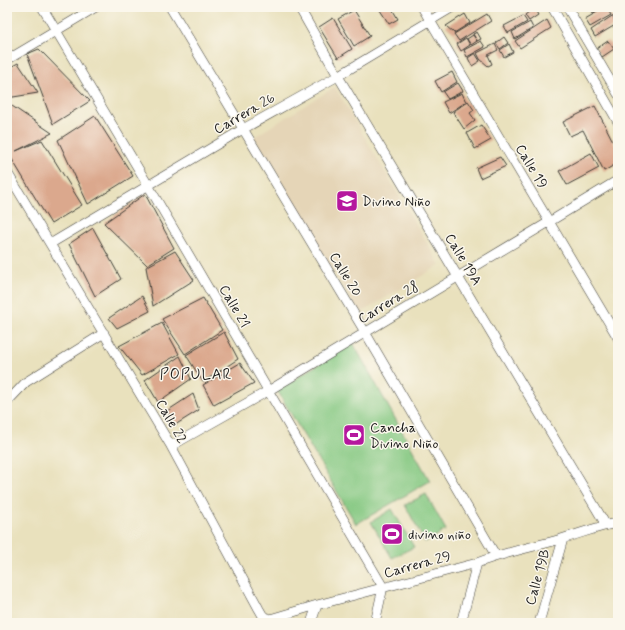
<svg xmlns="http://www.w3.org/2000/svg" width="625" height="630" viewBox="0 0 625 630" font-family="Mynerve,sans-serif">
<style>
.built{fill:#e5d5b7}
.green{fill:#83c780;stroke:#50724e}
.building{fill:#dba88d}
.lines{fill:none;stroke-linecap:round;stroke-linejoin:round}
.street-casing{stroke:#3b3a34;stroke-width:10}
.street{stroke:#fff;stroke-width:9}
.labels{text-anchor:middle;stroke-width:3;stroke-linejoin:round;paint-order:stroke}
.street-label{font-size:14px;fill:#1c1c1c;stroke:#fbf7ec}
.poi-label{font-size:14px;fill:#1c1c1c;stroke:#fbf7ec;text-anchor:start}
.neighbourhood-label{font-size:15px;letter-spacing:1px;fill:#1c1c1c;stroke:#fbf7ec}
</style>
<rect width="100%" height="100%" fill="#fbf7ec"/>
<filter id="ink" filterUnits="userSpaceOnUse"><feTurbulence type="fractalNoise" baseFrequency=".025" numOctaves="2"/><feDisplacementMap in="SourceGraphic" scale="8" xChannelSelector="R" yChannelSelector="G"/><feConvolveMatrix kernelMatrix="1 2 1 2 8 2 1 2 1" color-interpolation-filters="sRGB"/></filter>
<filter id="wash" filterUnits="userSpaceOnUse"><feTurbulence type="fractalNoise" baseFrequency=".012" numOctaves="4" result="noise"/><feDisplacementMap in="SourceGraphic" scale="16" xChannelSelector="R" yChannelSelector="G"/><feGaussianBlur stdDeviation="0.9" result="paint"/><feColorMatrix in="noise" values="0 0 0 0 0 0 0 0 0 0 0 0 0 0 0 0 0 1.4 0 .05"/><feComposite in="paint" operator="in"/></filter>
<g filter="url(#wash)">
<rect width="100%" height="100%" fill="#e9e1bd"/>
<path class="built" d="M335,87L440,265L359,314L254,137Z"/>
<path class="green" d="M353,343L430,481L356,524L277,390Z
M426,494L446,530L425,542L405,505Z
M392,509L414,547L392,558L371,522Z"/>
<g id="blocks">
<path class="building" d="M378,7H391L398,19L389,24Z
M592,7H594L597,11L592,14L589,9Z
M606,7L611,15L590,27L585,19Z
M534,8L538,15L529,21L525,15Z
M354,10L370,36L354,46L338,19Z
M465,14L470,23L454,33L446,26Z
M487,14L491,21L459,41L454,34Z
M523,16L527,22L508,33L504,26Z
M612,16L617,24L595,37L591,30Z
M333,18L352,49L338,58L319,27Z
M547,20L551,28L520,48L515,41Z
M530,22L533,28L515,39L512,32Z
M477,32L481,39L477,41L473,34Z
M473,35L477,41L471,45L467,39Z
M504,37L508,43L500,49L496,43Z
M466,38L470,45L461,51L457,44Z
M481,41L485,47L467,57L464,50Z
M608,41L614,49L602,57L596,49Z
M495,44L498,50L488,55L492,64L488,66L480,59L477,53Z
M509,44L513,52L504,57L500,50Z
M39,49L90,101L53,124L27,54Z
M475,53L480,61L472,66L468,58Z
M18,63L38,93L7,98V69Z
M452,72L457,82L441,92L435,81Z
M458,83L463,91L448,99L443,92Z
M462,93L466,102L449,113L443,102Z
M468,101L474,110L470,113L475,120L464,129L453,112Z
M12,106L52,133L16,151L42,140L82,205L51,224L7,151V109Z
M595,106L618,151V163L604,171L583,130L570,136L563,122Z
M95,116L133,176L88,204L58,140Z
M481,125L491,140L475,149L467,133Z
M591,153L599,168L567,185L559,171Z
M500,157L506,166L480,178L476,168Z
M145,194L174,248L147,265L104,223Z
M93,228L121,279L95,296L69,244Z
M175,251L194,280L153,306L146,267Z
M142,296L150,311L117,328L109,318Z
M203,298L222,330L185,354L162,319Z
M162,323L179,354L142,375L119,346Z
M224,332L238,359L203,382L186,355Z
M180,356L191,379L158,402L145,380Z
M240,363L254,383L214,405L203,385Z
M193,394L199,410L175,425L167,411Z"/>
</g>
</g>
<g filter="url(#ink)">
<use href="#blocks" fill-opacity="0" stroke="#3b3a34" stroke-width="1"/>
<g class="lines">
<g class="street-casing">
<path id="street" d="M42,7L148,185L383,587L375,623
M170,7L365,332L496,556
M299,7L338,76L606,525
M422,7L618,338
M552,7L618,122
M567,7L618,94
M7,60L96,7
M7,172L171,446L259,609L263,616L270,619
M50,244L243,129L338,76L453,7
M7,402L26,382L104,333
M171,446L268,391L549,222L618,180
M270,619L317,605L477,563C505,552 533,547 561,539C580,534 598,526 618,523
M311,623L317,605
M461,623L477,563
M539,623L563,539"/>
</g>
<use href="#street" class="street"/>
</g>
</g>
<defs>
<g id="school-square" transform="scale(1.15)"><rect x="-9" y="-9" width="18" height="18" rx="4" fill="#b5179e" stroke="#fbf7ec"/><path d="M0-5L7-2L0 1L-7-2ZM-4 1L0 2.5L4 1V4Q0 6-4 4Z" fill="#fff"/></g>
<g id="stadium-square" transform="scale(1.15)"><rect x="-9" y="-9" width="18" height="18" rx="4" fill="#b5179e" stroke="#fbf7ec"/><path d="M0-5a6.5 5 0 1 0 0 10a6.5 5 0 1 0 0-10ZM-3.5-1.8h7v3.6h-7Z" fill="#fff"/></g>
</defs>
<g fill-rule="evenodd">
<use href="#school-square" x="347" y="201"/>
<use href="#stadium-square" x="354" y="435"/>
<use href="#stadium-square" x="392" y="534"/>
</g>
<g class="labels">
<g class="street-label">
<text transform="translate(244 113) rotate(-30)" y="5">Carrera 26</text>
<text transform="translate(532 166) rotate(59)" y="5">Calle 19</text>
<text transform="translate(464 259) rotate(59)" y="5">Calle 19A</text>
<text transform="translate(346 274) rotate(59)" y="5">Calle 20</text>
<text transform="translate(388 302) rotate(-31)" y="5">Carrera 28</text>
<text transform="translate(235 306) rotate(60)" y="5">Calle 21</text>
<text transform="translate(172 421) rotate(60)" y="5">Calle 22</text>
<text transform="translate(417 564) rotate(-15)" y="5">Carrera 29</text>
<text transform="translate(537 577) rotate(-74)" y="5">Calle 19B</text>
</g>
<g class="poi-label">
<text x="362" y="206">Divino Niño</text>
<text x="370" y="432">Cancha<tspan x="370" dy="16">Divino Niño</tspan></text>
<text x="408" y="539">divino niño</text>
</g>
<g class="neighbourhood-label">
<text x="196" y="379">POPULAR</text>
</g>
</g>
<rect width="625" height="630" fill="none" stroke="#fbf7ec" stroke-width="24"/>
</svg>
